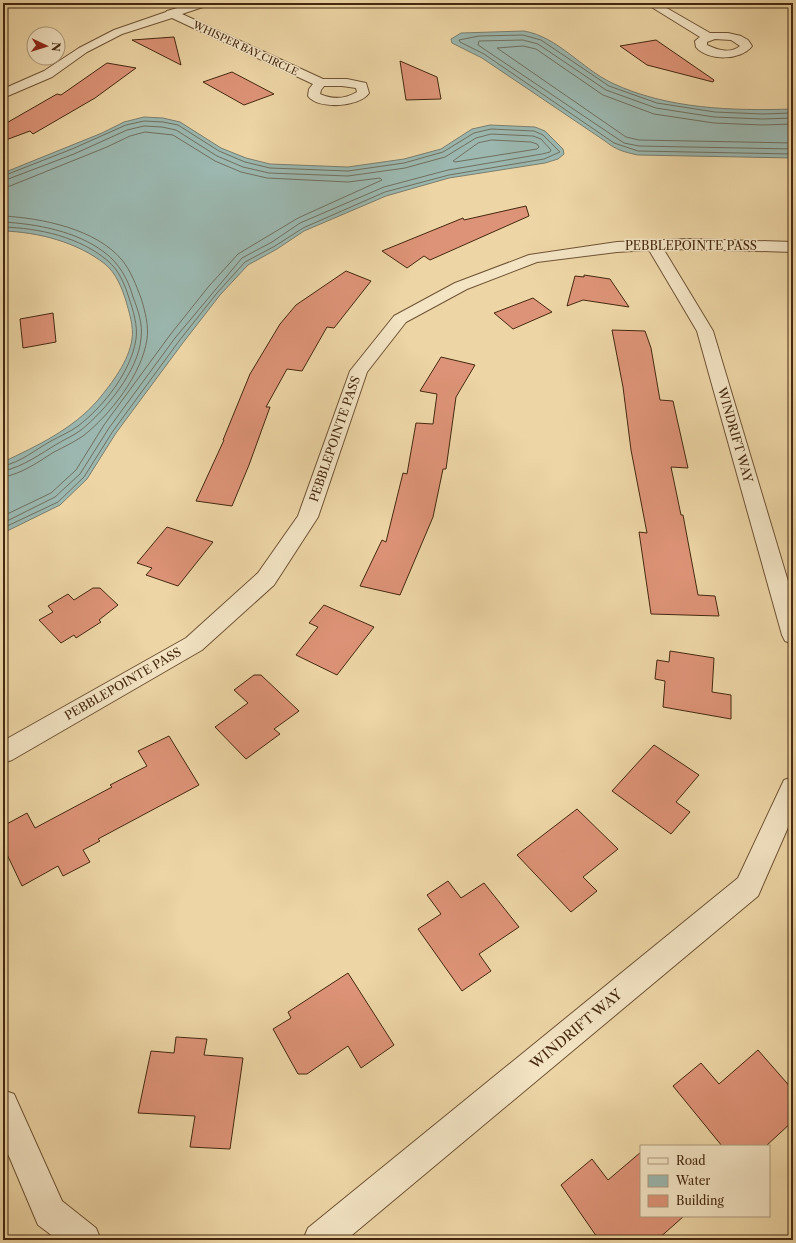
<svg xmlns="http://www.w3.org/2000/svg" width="796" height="1243" viewBox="0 0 796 1243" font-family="'Libre Caslon Text',serif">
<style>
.water{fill:#9bb7af;stroke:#797e6f}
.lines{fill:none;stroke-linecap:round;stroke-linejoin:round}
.shore{stroke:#70705f;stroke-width:1}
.building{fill:#dd9377;stroke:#45280f}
.street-casing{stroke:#6f5334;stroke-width:2}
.street{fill:#f3e4c4;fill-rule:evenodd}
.labels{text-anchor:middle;stroke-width:3;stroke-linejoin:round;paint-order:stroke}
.far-street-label{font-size:10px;fill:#45280f;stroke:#f3e4c4}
.street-label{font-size:12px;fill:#45280f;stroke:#f3e4c4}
.near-street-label{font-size:14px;fill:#45280f;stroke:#f3e4c4}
</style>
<rect width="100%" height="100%" fill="#edd5a5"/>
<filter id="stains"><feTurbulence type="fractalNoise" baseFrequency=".005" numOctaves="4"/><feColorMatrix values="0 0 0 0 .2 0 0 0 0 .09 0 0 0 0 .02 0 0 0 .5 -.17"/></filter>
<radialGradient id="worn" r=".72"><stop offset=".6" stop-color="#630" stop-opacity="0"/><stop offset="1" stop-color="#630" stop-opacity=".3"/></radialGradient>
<path class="water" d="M524,31C558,37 581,68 612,83C667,109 732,111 793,109V158L638,155C624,152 616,150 605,141L482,58L452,43L451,39L461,33Z
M144,117L163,118L180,122L221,148L246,158L270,164L348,167L404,159L441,149L472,129L490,125L535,127L545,131L563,149L564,154L558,159L545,163L449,178L386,196L304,231L277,249L248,265L220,295L182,344L116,433L87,479L60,505L3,533V462C37,446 73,429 98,400C112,383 129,361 132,339C134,327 129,312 126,301C122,288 116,273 105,264C77,242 38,232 3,231V173L102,133L124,122Z"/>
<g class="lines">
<path class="shore" d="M793,113L762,114L715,112L657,103L609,86L541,40L523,35L479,36L459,40L460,42L484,54L614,143L638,151L793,154
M793,118L762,119L714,117L656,108L606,90L538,44L523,40L479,41L478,45L624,143L639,146L793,149
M793,124L762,125L714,123L654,114L603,95L536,49L523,46L497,48L626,137L639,140L793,143
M492,140L531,142L537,144L539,147L537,149L455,162L453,161L478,143Z
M3,176L72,149L126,125L144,121L163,122L178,125L219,151L245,162L270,168L348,171L404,163L443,152L474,133L491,129L534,131L543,135L560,152L544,159L449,175L385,192L303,228L275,246L245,262L217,293L179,341L113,431L84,477L58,502L3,528
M3,181L74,154L127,130L144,126L162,127L176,130L217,156L243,167L269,173L348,176L405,168L445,157L476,138L491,134L533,136L541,139L551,150L550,152L542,154L448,170L384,187L300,223L272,242L242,258L175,338L109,428L80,474L55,497L3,523
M3,187L10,186L107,147L130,136L145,132L173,135L215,161L241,172L267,178L348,182L380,178L382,180L298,218L238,254L209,286L170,335L104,425L76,470L51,493L3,516
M3,216C42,218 96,229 122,260C131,271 136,285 141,298C145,311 149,326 147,339C142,374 110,415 83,436C74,442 64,447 54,452C38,462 22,474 3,477
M3,222C37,224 76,231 104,252C119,263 128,279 133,297C138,310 143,324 141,338C139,370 105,411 81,430C73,436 65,439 57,444C40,454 23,467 3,471
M3,227C39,228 80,237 108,261C119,270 125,285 129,298C133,310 138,326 136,339C131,372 103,407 78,426C70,432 60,436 51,441C35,450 21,462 3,466"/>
</g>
<path class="building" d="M174,37L181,65L132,40Z
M656,40L714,80L713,82L647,65L620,46Z
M400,61L437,77L441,99L406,100Z
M107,63L136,68L95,98L33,134L30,131L3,141V125L57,94L61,95Z
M232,72L274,94L244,105L203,82Z
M526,206L529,216L430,260L424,256L407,268L382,251L463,218L464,220Z
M346,271L371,281L334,328L327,327L302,371L287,369L266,407H270L249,465L232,506L196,501L224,440H223L250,374L280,324L296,305Z
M584,275L610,279L629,307L583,300L567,306L575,276L584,277Z
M533,298L552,312L513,329L494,313Z
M53,313L56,342L23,348L20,319Z
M612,330L645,331L651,348L660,400L673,401L688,468L671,467L681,515H683L698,595L715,596L719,616L651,614L639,532L647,533L631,450L623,387Z
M441,357L475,365L456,397L446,469H443L433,517L400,595L360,586L382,540L386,542L403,473L407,474L416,423L433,424L437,394L420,391Z
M167,527L213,542L178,586L146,575L152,568L137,563Z
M93,588H100L118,605L99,620L101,622L76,638L74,635L61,643L39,620L53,612L48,606L68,594L74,600Z
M324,605L374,627L337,675L296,655L318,627L309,623Z
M670,651L714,658L712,692L731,695V719L663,707L665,681L655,679L657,660L669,662Z
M254,675H261L299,711L274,729L280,734L246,759L215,727L248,703L234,690Z
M169,736L199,785L98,839L100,841L83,850L90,862L63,876L58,866L22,886L3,846V826L27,813L35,828L112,787L110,785L147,766L138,751Z
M654,745L699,775L676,802L690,812L671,834L612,791Z
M577,809L618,849L583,877L597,891L571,912L517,855Z
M448,881L461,898L484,883L519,927L479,954L491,971L462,991L418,929L441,914L427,895Z
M348,973L394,1045L361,1068L348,1046L307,1074H298L273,1029L291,1018L288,1012Z
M176,1037L207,1039L204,1055L243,1058L230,1149L190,1147L195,1116L138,1113L151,1051L174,1053Z
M758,1050L793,1090V1121L766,1146H722L673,1086L701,1063L719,1084Z
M641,1152V1216H684L657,1240H599L561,1185L592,1159L608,1180Z"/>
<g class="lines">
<g class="street-casing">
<path id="street" d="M194,3H210L209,5L182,14L323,79H347L366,83L369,93C360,107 318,110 308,96L309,89L313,84L172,18L122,34L87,52L52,77L3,98V89L44,71L79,48L114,30L166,12L167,11ZM324,86H342L356,88L357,92C345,99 333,100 320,94L321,90Z
M645,3H658L710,33H728L741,36L748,40L752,46C741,61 707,61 696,47L695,41L700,37ZM715,39L731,40L740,46C731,54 717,50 707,45V42Z
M688,239L793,242V252L688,249L664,250L713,331L793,598V644L785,641L782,635L697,331L649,250L617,252L537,262L467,289L406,322L367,372L318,517L274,585L202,650L12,760L3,763V741L186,638L258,573L298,516L350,371L394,316L455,283L529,255L617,242Z
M793,777V816L758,896L346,1240H303L308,1228L738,878L784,780Z
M3,1090L14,1094L62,1201L96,1228L101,1240H58L38,1225L3,1142Z"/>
</g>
<use href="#street" class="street"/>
</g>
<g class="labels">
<g class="far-street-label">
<text transform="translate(246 48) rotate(25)" y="4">WHISPER BAY CIRCLE</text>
</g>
<g class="street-label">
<text x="691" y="250">PEBBLEPOINTE PASS</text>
<text transform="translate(735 435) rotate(74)" y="4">WINDRIFT WAY</text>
<text transform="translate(335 439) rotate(-71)" y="4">PEBBLEPOINTE PASS</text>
<text transform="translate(123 684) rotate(-30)" y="4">PEBBLEPOINTE PASS</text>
</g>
<g class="near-street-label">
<text transform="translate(576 1029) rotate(-40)" y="5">WINDRIFT WAY</text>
</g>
</g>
<rect width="796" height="1243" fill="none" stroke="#edd5a5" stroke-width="16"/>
<rect x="4" y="4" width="788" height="1235" fill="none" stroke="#45280f" stroke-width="2"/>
<rect x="8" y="8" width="780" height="1227" fill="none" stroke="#45280f"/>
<rect x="640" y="1145" width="130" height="72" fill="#f3e4c4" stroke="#ad997c"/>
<rect x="648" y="1158" width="20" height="6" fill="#f3e4c4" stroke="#ad997c"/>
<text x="676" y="1165" font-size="12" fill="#45280f">Road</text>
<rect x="648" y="1175" width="20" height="12" fill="#9bb7af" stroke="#ad997c"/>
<text x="676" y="1185" font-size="12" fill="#45280f">Water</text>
<rect x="648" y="1195" width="20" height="12" fill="#dd9377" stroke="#ad997c"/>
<text x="676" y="1205" font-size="12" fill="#45280f">Building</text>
<g transform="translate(46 46) rotate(94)"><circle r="19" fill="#f3e4c4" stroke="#ad997c"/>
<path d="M0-3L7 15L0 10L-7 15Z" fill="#8f2418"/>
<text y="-6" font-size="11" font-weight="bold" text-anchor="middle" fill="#45280f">N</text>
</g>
<rect width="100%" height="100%" filter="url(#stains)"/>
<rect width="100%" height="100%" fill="url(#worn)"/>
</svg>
